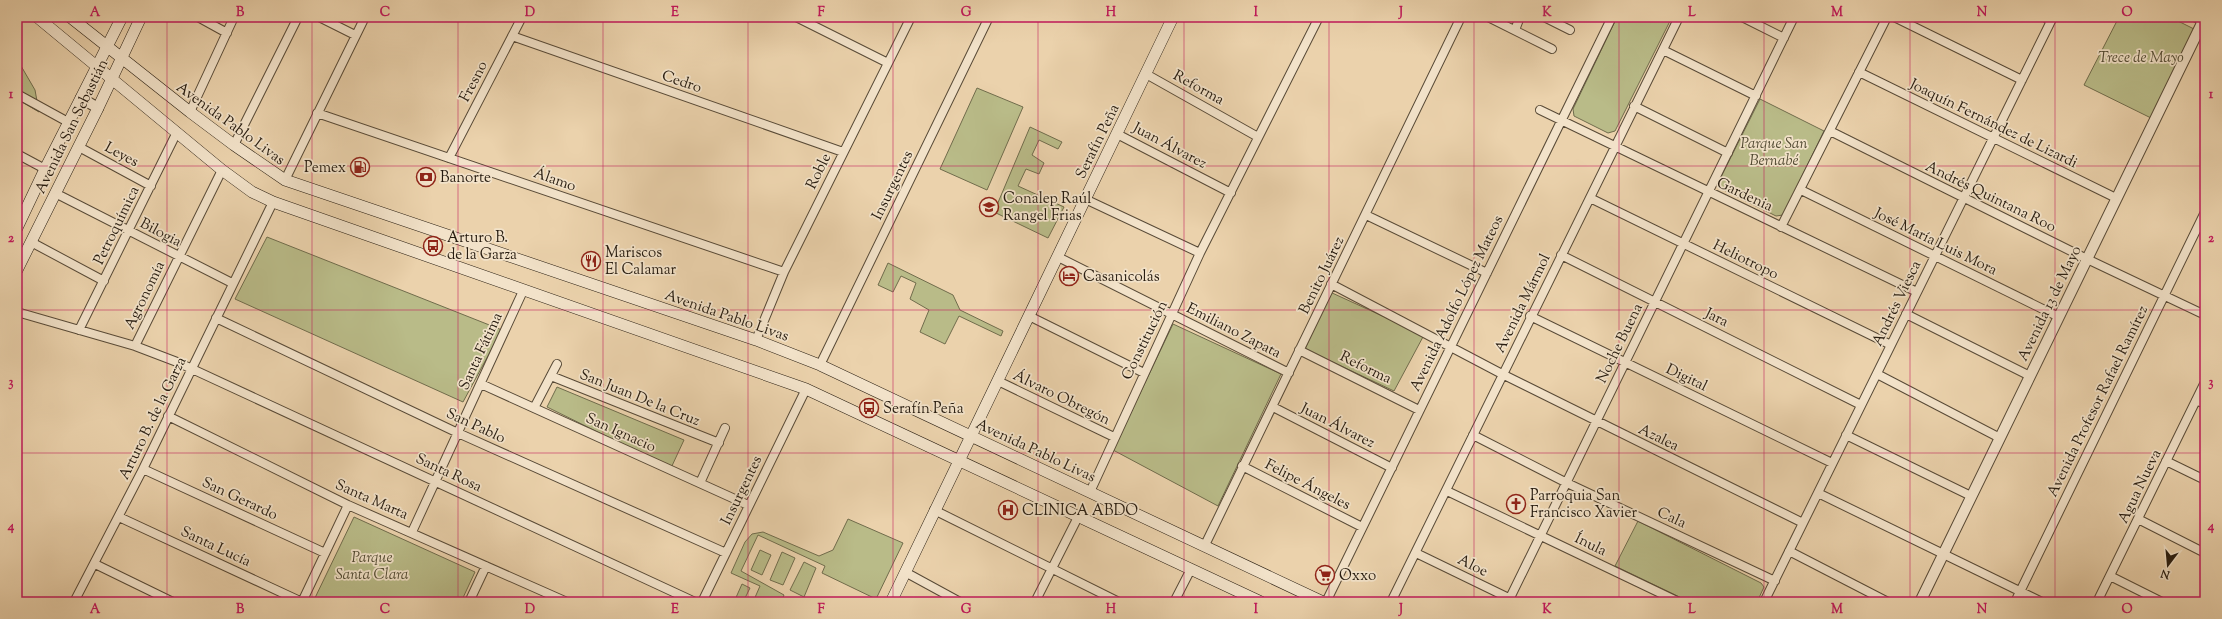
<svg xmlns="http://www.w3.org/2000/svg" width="2222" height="619" viewBox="0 0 2222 619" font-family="'Sorts Mill Goudy',serif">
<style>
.green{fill:#b9bb88;stroke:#706c4c}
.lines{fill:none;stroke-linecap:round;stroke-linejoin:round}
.minor-casing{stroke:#584a37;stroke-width:10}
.tertiary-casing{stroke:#584a37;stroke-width:12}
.secondary-casing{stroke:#271c10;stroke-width:12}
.minor{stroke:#f2e2c9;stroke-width:8}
.tertiary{stroke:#f2e2c9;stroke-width:10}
.secondary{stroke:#f2e2c9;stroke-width:11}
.grid{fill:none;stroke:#c2185b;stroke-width:1;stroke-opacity:0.55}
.labels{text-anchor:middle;stroke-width:3.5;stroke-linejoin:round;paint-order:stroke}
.park-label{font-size:15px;font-style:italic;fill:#534c34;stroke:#f2e2c9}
.street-label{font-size:15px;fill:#271c10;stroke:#f2e2c9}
.poi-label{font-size:15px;fill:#271c10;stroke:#f2e2c9;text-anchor:start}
.neatline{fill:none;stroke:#c2185b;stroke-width:1.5}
.grid-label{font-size:13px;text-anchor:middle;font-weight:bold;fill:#c2185b}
</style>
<rect width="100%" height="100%" fill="#ebd2ac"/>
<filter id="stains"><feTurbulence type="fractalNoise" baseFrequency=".005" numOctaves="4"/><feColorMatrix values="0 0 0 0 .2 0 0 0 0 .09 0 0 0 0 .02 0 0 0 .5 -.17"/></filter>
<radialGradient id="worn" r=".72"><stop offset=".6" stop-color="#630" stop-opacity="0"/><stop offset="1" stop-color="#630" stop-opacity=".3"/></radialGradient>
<path class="green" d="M1617,17H1672L1615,131L1608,133L1574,116L1573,109Z
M2119,17H2170L2198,31L2151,118L2084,85Z
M17,59L35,90L39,112L17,99Z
M977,88L1023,107L987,190L940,169Z
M1760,99L1824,131L1783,215L1776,216L1720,188L1719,181Z
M1030,127L1062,142L1058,149L1039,140L1032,155L1044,163L1039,174L1026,169L1018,186L1064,207L1048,238L994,212Z
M267,237L502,330L463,402L235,299Z
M888,263L953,295L960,310L1003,331L1001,336L959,316L945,344L920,332L929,310L910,299L916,283L901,276L893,292L878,285Z
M1330,292L1424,335L1394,391L1305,349Z
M1173,324L1281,374L1218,506L1113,450Z
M557,387L684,440L671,468L547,407Z
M354,517L475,572L461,602H313Z
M848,519L903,543L876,599L822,573L825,566L758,535L741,571L784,595L781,602H753L760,586L731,573L745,542L752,534L763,532L819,556L833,550Z
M1638,521L1761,583L1764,587L1757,602H1690L1615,566Z
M760,550L771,555L762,575L751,570Z
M782,552L795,558L783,585L770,580Z
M804,562L816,568L804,597L790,590Z
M742,584L750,588L743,602H734Z"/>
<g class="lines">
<g class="minor-casing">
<path id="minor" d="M198,17L227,33
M319,17L355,35
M796,17L888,63
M1488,17L1552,49
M1544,17L1570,30
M1742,17L1784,38
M1894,17L2022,80
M2044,17L2051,21
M2194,17L2203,21
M1515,30L1520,17
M512,36L843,152
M1663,50L1756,96
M1859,72L2116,198
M1146,74L1258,137
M17,94L68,122
M1634,106L1728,153
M1540,110L1917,292
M190,112L234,17
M317,113L784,272
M1830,131L2087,259L2205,315
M1117,134L1231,193
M234,145L298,17
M79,147L151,186
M17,154L45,169
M449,158L522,17
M285,180L365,17
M1801,190L2059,317
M55,193L232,283
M1590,198L1891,345
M1085,199L1200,253
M1366,215L1487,273
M1781,227L1887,17
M31,242L104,281
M1561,255L1861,405
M1058,257L1289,373
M1331,284L1502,374L1803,523
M17,312L135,346L177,362L695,602
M1906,314L2030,376
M1029,316L1144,373
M1530,316L1832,463
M216,318L458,433L726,553
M79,330L177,132
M756,340L784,272L911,17
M135,346L222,170
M1299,350L1419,410
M820,365L989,17
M1877,374L2000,438
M551,376L719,443
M998,381L1114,437
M481,384L748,505
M2196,400L2205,404
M1273,407L1392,468
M534,408L557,364
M168,416L348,505L567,602
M1473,435L1567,483L1775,581
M1846,435L1971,496
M2166,461L2205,480
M1242,466L1362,527
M143,469L325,553
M700,483L725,428
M1447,491L1679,602
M1090,492L1200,253L1319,17
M1818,493L2042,602
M934,510L1119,602
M119,517L302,602
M2138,519L2205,553
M412,532L523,291
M1205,545L1461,17
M1789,551L1888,602
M1416,553L1517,602
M95,564L173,602
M905,572L960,602
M2110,576L2162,602
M17,601L20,602
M74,602L143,469L273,202
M302,602L348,505
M469,602L486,566
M702,602L806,389
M1035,602L1078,517
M1174,602L1191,569
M1326,602L1612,17
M1391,602L1679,17
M1508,602L1794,17
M1764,602L2053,17
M2015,602L2205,212
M2097,602L2205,382"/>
</g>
<g class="tertiary-casing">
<path id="tertiary" d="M81,98L98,108
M1920,602L2205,17"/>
</g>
<g class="secondary-casing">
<path id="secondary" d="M37,17L222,170L252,192L273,202L806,389L1261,602
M70,17L190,112L234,145L285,180L756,340L820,365L1323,602
M17,228L45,169L122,17
M17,270L98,108L141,17
M891,602L1173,17"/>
</g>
<use href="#minor" class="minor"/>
<use href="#tertiary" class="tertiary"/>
<use href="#secondary" class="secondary"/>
</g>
<path class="grid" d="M167,17V602M312,17V602M458,17V602M603,17V602M748,17V602M893,17V602M1038,17V602M1184,17V602M1329,17V602M1474,17V602M1619,17V602M1764,17V602M1910,17V602M2055,17V602M17,166H2205M17,310H2205M17,453H2205"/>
<defs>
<g id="fuel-ring" transform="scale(1)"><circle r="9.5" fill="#f2e2c9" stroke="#8f2418" stroke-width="1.5"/><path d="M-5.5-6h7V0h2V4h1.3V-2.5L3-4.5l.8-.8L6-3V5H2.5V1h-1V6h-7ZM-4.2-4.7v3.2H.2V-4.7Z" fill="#8f2418"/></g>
<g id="bank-ring" transform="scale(1)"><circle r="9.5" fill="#f2e2c9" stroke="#8f2418" stroke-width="1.5"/><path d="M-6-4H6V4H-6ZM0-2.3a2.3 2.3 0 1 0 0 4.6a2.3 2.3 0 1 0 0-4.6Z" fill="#8f2418"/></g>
<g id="university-ring" transform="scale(1)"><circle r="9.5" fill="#f2e2c9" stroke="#8f2418" stroke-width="1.5"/><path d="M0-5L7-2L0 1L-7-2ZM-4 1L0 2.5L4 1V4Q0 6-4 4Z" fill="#8f2418"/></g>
<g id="bus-ring" transform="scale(1)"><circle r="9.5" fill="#f2e2c9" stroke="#8f2418" stroke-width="1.5"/><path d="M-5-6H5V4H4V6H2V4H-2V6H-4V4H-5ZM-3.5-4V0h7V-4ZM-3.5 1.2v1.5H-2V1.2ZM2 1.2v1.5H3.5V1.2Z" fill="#8f2418"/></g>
<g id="restaurant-ring" transform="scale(1)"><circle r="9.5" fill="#f2e2c9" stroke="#8f2418" stroke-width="1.5"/><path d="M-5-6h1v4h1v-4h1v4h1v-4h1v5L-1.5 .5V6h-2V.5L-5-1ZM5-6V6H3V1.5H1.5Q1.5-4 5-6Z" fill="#8f2418"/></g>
<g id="hotel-ring" transform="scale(1)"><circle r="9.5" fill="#f2e2c9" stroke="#8f2418" stroke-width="1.5"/><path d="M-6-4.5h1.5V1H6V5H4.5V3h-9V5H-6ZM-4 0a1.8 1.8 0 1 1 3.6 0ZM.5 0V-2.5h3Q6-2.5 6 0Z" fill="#8f2418"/></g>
<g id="church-ring" transform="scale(1)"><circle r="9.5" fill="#f2e2c9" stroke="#8f2418" stroke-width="1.5"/><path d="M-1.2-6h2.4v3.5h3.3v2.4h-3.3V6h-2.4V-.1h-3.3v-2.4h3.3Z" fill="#8f2418"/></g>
<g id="hospital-ring" transform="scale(1)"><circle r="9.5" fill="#f2e2c9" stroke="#8f2418" stroke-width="1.5"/><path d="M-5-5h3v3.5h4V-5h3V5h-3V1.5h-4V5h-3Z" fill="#8f2418"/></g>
<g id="supermarket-ring" transform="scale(1)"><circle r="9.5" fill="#f2e2c9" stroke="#8f2418" stroke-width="1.5"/><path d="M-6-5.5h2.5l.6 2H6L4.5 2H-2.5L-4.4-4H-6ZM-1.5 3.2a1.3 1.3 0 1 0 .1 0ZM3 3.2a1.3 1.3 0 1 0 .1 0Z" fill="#8f2418"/></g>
</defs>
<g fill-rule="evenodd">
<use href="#fuel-ring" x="360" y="167"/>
<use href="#bank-ring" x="426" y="177"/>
<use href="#university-ring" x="989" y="207"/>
<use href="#bus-ring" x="433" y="246"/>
<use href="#restaurant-ring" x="591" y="261"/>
<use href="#hotel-ring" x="1069" y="276"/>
<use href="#bus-ring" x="869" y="408"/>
<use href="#church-ring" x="1516" y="504"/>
<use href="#hospital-ring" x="1008" y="510"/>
<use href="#supermarket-ring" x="1325" y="575"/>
</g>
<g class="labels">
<g class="park-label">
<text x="2141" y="62">Trece de Mayo</text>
<text x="1774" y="148">Parque San<tspan x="1774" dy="17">Bernabé</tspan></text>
<text x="372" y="562">Parque<tspan x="372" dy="17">Santa Clara</tspan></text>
</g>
<g class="street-label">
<text transform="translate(473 81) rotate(-63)" y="5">Fresno</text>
<text transform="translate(682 81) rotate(19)" y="5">Cedro</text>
<text transform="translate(1199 87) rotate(29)" y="5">Reforma</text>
<text transform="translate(231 123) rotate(36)" y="5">Avenida Pablo Livas</text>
<text transform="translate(1994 123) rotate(26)" y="5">Joaquín Fernández de Lizardi</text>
<text transform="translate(71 126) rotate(-64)" y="5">Avenida San Sebastián</text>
<text transform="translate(1097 141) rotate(-64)" y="5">Serafín Peña</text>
<text transform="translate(1170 145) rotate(28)" y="5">Juan Álvarez</text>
<text transform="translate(122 154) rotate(28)" y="5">Leyes</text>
<text transform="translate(818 171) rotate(-64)" y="5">Roble</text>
<text transform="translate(555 179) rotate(19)" y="5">Álamo</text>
<text transform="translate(892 185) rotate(-64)" y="5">Insurgentes</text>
<text transform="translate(1745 194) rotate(25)" y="5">Gardenia</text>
<text transform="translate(1991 196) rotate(26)" y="5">Andrés Quintana Roo</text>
<text transform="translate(116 225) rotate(-64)" y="5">Petroquímica</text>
<text transform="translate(161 232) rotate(28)" y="5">Bilogia</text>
<text transform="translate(1936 241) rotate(26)" y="5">José María Luis Mora</text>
<text transform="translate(1746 259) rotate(26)" y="5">Heliotropo</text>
<text transform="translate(1321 275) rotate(-64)" y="5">Benito Juárez</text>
<text transform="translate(144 295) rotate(-64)" y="5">Agronomía</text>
<text transform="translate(1456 303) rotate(-64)" y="5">Avenida Adolfo López Mateos</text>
<text transform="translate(1522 303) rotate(-64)" y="5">Avenida Mármol</text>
<text transform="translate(1896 303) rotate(-64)" y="5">Andrés Viesca</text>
<text transform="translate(2049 303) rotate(-64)" y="5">Avenida 13 de Mayo</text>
<text transform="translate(727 315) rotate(19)" y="5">Avenida Pablo Livas</text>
<text transform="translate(1717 317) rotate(26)" y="5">Jara</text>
<text transform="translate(1234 330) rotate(27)" y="5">Emiliano Zapata</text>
<text transform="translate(1144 340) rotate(-64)" y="5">Constitución</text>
<text transform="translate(1619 343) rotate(-64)" y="5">Noche Buena</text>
<text transform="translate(480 351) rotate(-65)" y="5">Santa Fátima</text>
<text transform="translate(1366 367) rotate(26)" y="5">Reforma</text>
<text transform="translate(1687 377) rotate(26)" y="5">Digital</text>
<text transform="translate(640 397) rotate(22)" y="5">San Juan De la Cruz</text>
<text transform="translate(1062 397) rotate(26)" y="5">Álvaro Obregón</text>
<text transform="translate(2097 401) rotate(-64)" y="5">Avenida Profesor Rafael Ramírez</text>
<text transform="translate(152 418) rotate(-64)" y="5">Arturo B. de la Garza</text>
<text transform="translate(476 425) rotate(25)" y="5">San Pablo</text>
<text transform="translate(1338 425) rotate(27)" y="5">Juan Álvarez</text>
<text transform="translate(621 432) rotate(24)" y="5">San Ignacio</text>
<text transform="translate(1659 437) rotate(26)" y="5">Azalea</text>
<text transform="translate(1036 450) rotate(25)" y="5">Avenida Pablo Livas</text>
<text transform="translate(449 472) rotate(25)" y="5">Santa Rosa</text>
<text transform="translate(1308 484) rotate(27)" y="5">Felipe Ángeles</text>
<text transform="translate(2139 486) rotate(-64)" y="5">Agua Nueva</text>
<text transform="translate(741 490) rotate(-64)" y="5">Insurgentes</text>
<text transform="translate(240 498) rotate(25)" y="5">San Gerardo</text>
<text transform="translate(372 499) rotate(24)" y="5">Santa Marta</text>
<text transform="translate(1672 517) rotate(25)" y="5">Cala</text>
<text transform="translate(1591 544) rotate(26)" y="5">Ínula</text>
<text transform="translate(216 546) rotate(25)" y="5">Santa Lucía</text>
<text transform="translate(1473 565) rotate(26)" y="5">Aloe</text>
</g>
<g class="poi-label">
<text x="346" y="172" text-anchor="end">Pemex</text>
<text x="440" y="182">Banorte</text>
<text x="1003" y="203">Conalep Raúl<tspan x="1003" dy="17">Rangel Frias</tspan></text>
<text x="447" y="242">Arturo B.<tspan x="447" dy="17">de la Garza</tspan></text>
<text x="605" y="257">Mariscos<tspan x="605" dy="17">El Calamar</tspan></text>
<text x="1083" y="281">Casanicolás</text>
<text x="883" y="413">Serafín Peña</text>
<text x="1530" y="500">Parroquia San<tspan x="1530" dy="17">Francisco Xavier</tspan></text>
<text x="1022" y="515">CLINICA ABDO</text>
<text x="1339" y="580">Oxxo</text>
</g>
</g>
<rect width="2222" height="619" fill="none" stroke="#ebd2ac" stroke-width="44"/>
<g transform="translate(2168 565) rotate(196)" stroke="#f2e2c9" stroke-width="3" paint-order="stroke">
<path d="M0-3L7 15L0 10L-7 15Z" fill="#271c10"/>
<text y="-6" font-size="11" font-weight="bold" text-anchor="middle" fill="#271c10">N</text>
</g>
<rect x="22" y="22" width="2178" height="575" class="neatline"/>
<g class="grid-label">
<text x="95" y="16">A</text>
<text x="240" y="16">B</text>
<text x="385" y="16">C</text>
<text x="530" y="16">D</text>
<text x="675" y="16">E</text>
<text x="821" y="16">F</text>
<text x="966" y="16">G</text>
<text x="1111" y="16">H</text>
<text x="1256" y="16">I</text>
<text x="1401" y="16">J</text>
<text x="1547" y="16">K</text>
<text x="1692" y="16">L</text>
<text x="1837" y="16">M</text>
<text x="1982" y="16">N</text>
<text x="2127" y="16">O</text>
<text x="11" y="98">1</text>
<text x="2211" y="98">1</text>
<text x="11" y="242">2</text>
<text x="2211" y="242">2</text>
<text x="11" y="386">3</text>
<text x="2211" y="386">3</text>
<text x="11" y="530">4</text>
<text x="2211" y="530">4</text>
<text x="95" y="613">A</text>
<text x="240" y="613">B</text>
<text x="385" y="613">C</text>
<text x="530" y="613">D</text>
<text x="675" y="613">E</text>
<text x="821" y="613">F</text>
<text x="966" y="613">G</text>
<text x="1111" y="613">H</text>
<text x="1256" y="613">I</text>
<text x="1401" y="613">J</text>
<text x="1547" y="613">K</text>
<text x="1692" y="613">L</text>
<text x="1837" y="613">M</text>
<text x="1982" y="613">N</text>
<text x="2127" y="613">O</text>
</g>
<rect width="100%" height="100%" filter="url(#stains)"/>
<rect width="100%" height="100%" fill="url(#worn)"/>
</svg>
